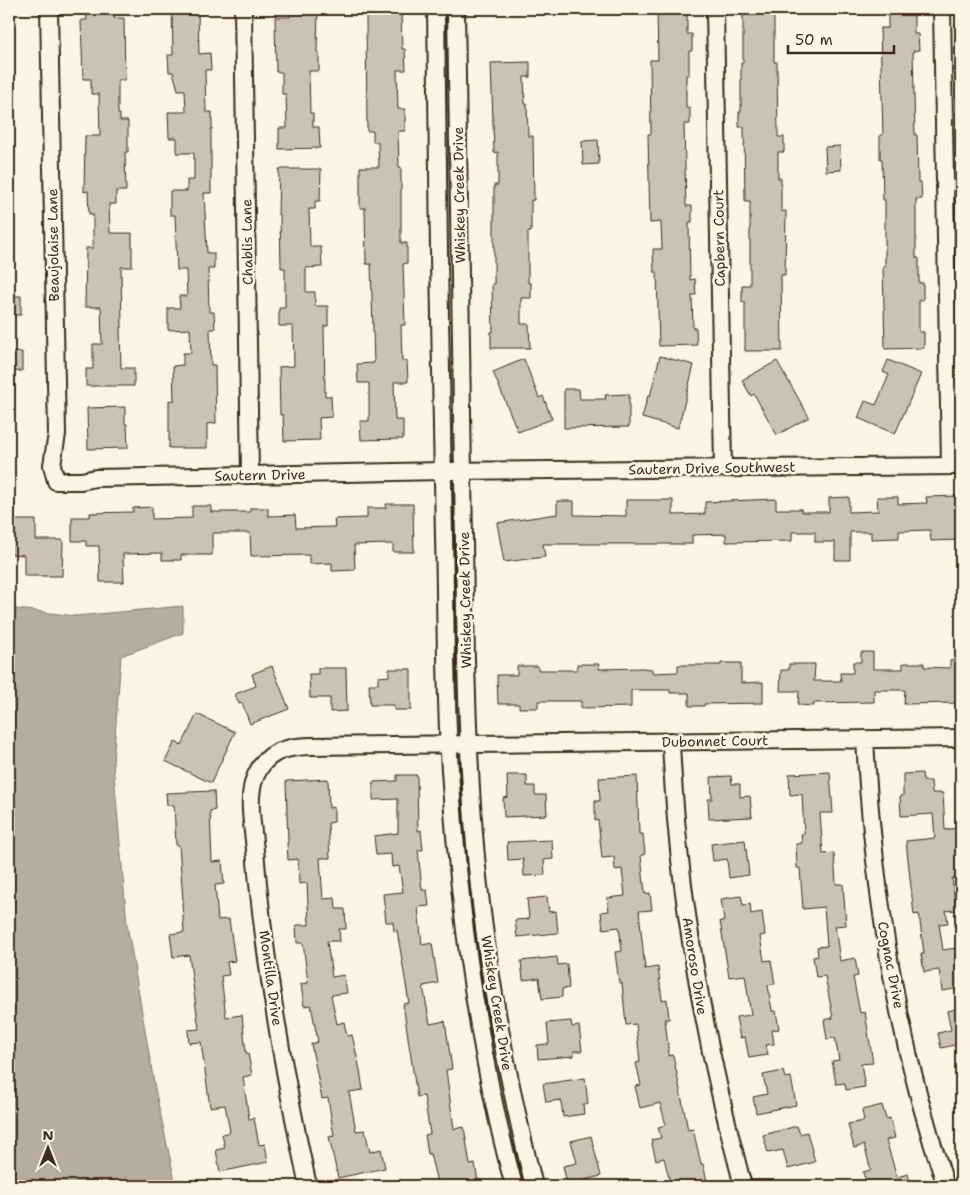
<svg xmlns="http://www.w3.org/2000/svg" width="970" height="1195" viewBox="0 0 970 1195" font-family="'Shantell Sans',sans-serif">
<style>
.water{fill:#b7ad9e;stroke:#85796b}
.building{fill:#ccc2b3;stroke:#3b2a1e}
.lines{fill:none;stroke-linecap:round;stroke-linejoin:round}
.minor-casing{stroke:#3b2a1e;stroke-width:20}
.minor{stroke:#fcf5e5;stroke-width:16}
.labels{text-anchor:middle;stroke-width:5;stroke-linejoin:round;paint-order:stroke}
.street-label{font-size:14px;fill:#3b2a1e;stroke:#fcf5e5}
</style>
<rect width="100%" height="100%" fill="#fcf5e5"/>
<filter id="ink" filterUnits="userSpaceOnUse"><feTurbulence type="fractalNoise" baseFrequency=".02" numOctaves="2"/><feDisplacementMap in="SourceGraphic" scale="10" xChannelSelector="R" yChannelSelector="G"/><feConvolveMatrix kernelMatrix="1 2 1 2 8 2 1 2 1" color-interpolation-filters="sRGB"/></filter>
<g filter="url(#ink)">
<path class="water" d="M183,606V633L121,656L113,763L127,924L155,1089L176,1186H9V608L76,616Z"/>
<path class="building" d="M86,9H114V18H124L125,80H118V114H120V121H128V152H125L126,191H116V204H109L110,233H132V267H121L122,328H120L121,368H134V386H86V369H93V344H102L101,307H85L86,248H93V214H89L88,191L84,192L85,136H100L99,94H91V79H83L81,20H87Z
M172,9H198L199,54L210,53L211,70H205L206,112H212V129H211V193H204L207,253H214V269H208L209,312H214L215,329H210L211,365H215L216,423L207,424V448H169V400L174,401L173,366L183,365V353H191L190,329L168,330V308H180L179,296H187L186,270H177L175,215H170V191H187V180H194V153H177V138H169L168,112H186L185,90H178L173,72H169L168,55H173Z
M290,9H318L317,52H319V71H309L310,113H313V127H319L320,148L279,149V128H287L286,94H282V72H276L275,17H290Z
M373,9H401L402,49H405L406,70H397L398,109H405V131H398L399,167H401V243H407V263L403,264L405,325H401L402,361H407L408,382H394L395,420H403V439L361,440L360,421H369V383H358L357,364L374,363L371,264H366L365,208H360V167H379L378,142H373V131H367L366,14H373Z
M657,9H687V34H692V51H689V75H686V108H690V124H684L686,206H692V222H689L690,280L695,279L696,295H692L693,328H696L697,345L659,346L657,272H654L653,249H662L661,222L650,223L648,134H651L650,60H658Z
M743,9H774V62H777L778,137H784V152H778V178H781V211H786L785,275H781L782,351H745V302H742V285H750V201H745L744,127H739V112H741V63H743Z
M888,9H914V34H918L919,50L913,51L915,135H917L918,182H921L922,199H916V258H919V283H923V300H919V332H924V348L885,349L883,266H885V200H883L882,159H880V135H883L880,28H888Z
M530,62V77H524L525,104H527L528,136H533L534,200H531V232H528V283H531V298H521V324H529L530,348H491V332H493L492,284H494V185H498V152L494,153L491,63Z
M598,140L599,164L583,165L582,141Z
M840,146L841,170L826,171L825,147Z
M279,169H321L320,201H315V209H309L310,247H321L322,267L306,268V292H315V306H328V326H324L325,396H331L332,417L319,418L320,440L284,441L283,415H280L279,367L294,366L293,326H279V308H285V268H281L280,215H278Z
M9,296H21V315H9Z
M22,352V371L9,372V353Z
M660,356L694,365L678,428L642,418L648,395L650,396Z
M524,359L539,398L543,396L552,419L518,432L493,372Z
M888,360L921,374L895,434L858,418L865,401L876,405L889,375L883,372Z
M777,361L809,417L777,435L754,394L751,396L742,380Z
M564,389H579L580,399H606L605,395L629,394V427L564,428Z
M125,407V424H127L128,448L88,449L87,408Z
M961,496V540L931,541L930,530L899,531V538L871,539V532H850V560H835V542H815V532H792V541L726,542V534L692,535V544H543L545,557L504,562L497,523L557,514V501H574V515L626,516V500H673V515L705,514V502L776,499V509H801L802,512H829V498L849,497V512L878,511L877,497H898V504L927,503L926,497Z
M386,504H413L414,552H393V544L354,545L355,570L332,571V563L309,564V555L251,556L250,533H212V555H181V560H162V553L123,554L124,582H100L99,546H86V541H72V517H90V513L133,512V508L152,507V519L192,518V506H211V512H250V508H268V516L295,515L296,528L335,527L334,519L367,518V508H386Z
M11,520H36V540H63L62,576H24V555L11,554Z
M861,652H873V669H903V663H924V667L950,668V660H961V703L904,704L905,690H874V702L814,703V706L798,705L799,691H780L781,670H789V664H815L814,681H841L840,673H853V662H861Z
M721,663H741V683L763,682V703L704,704V706H689V693H670V690H631V707L581,708V701H538V708H519V704H498L497,675H517V666H538V670H577V664H599V669L642,668L652,669V673L678,672V665H721Z
M272,666L289,709L250,724L242,703L239,704L235,694L256,686L252,674Z
M318,668H346L347,711L330,712V698H310L309,674H318Z
M389,669H411V710H394V705H370L369,684H378V677L389,676Z
M197,714L235,732L211,783L165,761L175,742L182,745Z
M830,772L833,813H820L823,854L834,853L836,884H843L846,925L835,926L840,961L855,958L858,976L853,977L860,1013L865,1012L873,1063L861,1064L865,1087L846,1090L845,1083L836,1084L832,1061L839,1060L835,1038L827,1039L824,1020L833,1018L825,976L816,977L813,957L818,956L817,947L827,946L824,907L803,909L800,868H797L796,844L802,843L801,834H804L802,794L790,795L789,774Z
M922,773L923,781H931L932,793H943L945,830L956,828L961,877L952,878L956,910L946,911L948,923L939,924L943,950L956,948L958,955H961V988L942,991L939,970L924,972L921,954H924L919,914L914,915L906,841L935,838L933,814L901,816L900,796H903V774Z
M397,775H417L418,831L421,830L423,850H418L422,890H427L429,906L418,907L422,945L432,943L438,983L423,986L430,1024L445,1021L452,1069L446,1070L454,1129L464,1127L470,1165L475,1164L478,1181L475,1182L476,1186H438L430,1154H428L425,1135L430,1134L424,1096L417,1097L403,1004L409,1003L397,930L394,931L393,922H386L383,894L403,892L399,866L392,867L391,854L376,855L374,836L398,833V799L373,800V782L397,781Z
M507,775H527V786H535V795H546L547,815L504,817L503,798L508,797Z
M637,776L639,834H643L645,855H641L645,894L650,893L652,910L639,911L645,969L658,967L662,1000L667,999L669,1019H665L669,1056L673,1055L688,1130L693,1129L701,1164H703L707,1181L693,1185V1186H671L664,1158L656,1160L651,1140L661,1138L658,1127L666,1125L660,1103L640,1108L635,1086L641,1085L636,1063L640,1062L636,1024L626,1025L622,983H619L615,952L622,951L619,927L603,929L601,912L609,911L607,898L625,896L622,869L615,870L614,857L602,858L598,820L595,821V801H600L599,778Z
M731,776L732,784H740V797L750,796L752,817L709,819L708,799H712L711,777Z
M328,779L329,808L334,807V822L328,823L330,858H320L323,899L335,898L336,909H345L346,929H339L340,941H327L332,977L344,975L347,993L331,995L337,1024L344,1022L347,1036L352,1035L360,1070L363,1090L349,1092L356,1131L365,1130L370,1152L381,1149L385,1168L338,1178L329,1137L334,1136L328,1098L322,1099L311,1044L318,1042L311,1005L304,1006L301,984L308,983L303,943H297L296,925H309L307,883L299,884L298,859L288,860L287,843H288L286,781Z
M214,791L215,810L210,811L212,862L222,861L224,884L215,885L218,920L229,919L235,961L227,962L229,975L221,976L226,1017L242,1015L246,1053H248L252,1075L243,1077L249,1119L254,1118L259,1145L265,1144L268,1162L220,1172L216,1150L225,1148L222,1134L230,1132L225,1105L210,1107L201,1042L189,1043L188,1030L199,1029L189,955L173,957L170,934L184,932L182,902L183,901L179,845H176L174,805H167L166,793Z
M552,840L553,859L544,860L545,875L524,876L523,859L508,860L507,842Z
M745,840L749,875L729,878L727,859L713,861L711,844Z
M741,896L743,905L750,904L751,914L762,912L765,935L760,936L764,961L771,960L775,984L768,985L772,1011H776L779,1029L772,1030L774,1044L766,1045L768,1055L749,1058L745,1037L740,1038L736,1017L751,1015L745,975L729,977L720,921H724L721,899Z
M547,897L549,912L556,911L558,933L517,937L515,920L529,919L527,899Z
M557,957L558,965L567,964L569,988L562,989V997L542,999L539,978L523,980L521,961Z
M961,1008V1053H957L955,1045L941,1048L938,1033L951,1030L947,1011Z
M571,1021L572,1027L579,1026L582,1051H574V1056L538,1059L537,1045L549,1044L547,1023Z
M783,1071L785,1078L791,1077L796,1105L756,1113L753,1097L767,1094L763,1075Z
M585,1078L588,1104H583L584,1114L563,1117L561,1100L546,1102L543,1084Z
M882,1105L886,1119L890,1118L895,1138L886,1140L897,1177L908,1174L911,1186H867L863,1172L871,1170L864,1145L854,1148L848,1124L864,1121L862,1110Z
M797,1126L800,1134L807,1132L815,1162L788,1169L783,1150L768,1153L763,1135Z
M591,1136L601,1176L567,1184L563,1166L577,1163L571,1141Z"/>
<g class="lines">
<g class="minor-casing">
<path id="minor" d="M49,9L57,434L52,465L56,481H81L96,478L443,471L961,466
M243,9L250,475
M436,9C438,185 440,362 444,538C446,615 445,693 450,770C459,910 477,1050 514,1186
M456,9C458,165 461,322 463,478C465,587 465,697 472,805C480,934 503,1062 534,1186
M715,9L723,468
M942,9L950,466
M865,739C873,891 897,1042 946,1186
M671,741C677,892 704,1040 743,1186
M308,1186C284,1076 264,963 255,850C253,827 246,796 256,775C266,752 285,747 309,746L961,738"/>
</g>
<use href="#minor" class="minor"/>
</g>
</g>
<g class="labels">
<g class="street-label">
<text transform="translate(459 195) rotate(-91)" y="5">Whiskey Creek Drive</text>
<text transform="translate(719 238) rotate(-91)" y="5">Capbern Court</text>
<text transform="translate(247 242) rotate(-91)" y="5">Chablis Lane</text>
<text transform="translate(53 245) rotate(-91)" y="5">Beaujolaise Lane</text>
<text transform="translate(712 468) rotate(-1)" y="5">Sautern Drive Southwest</text>
<text transform="translate(260 475) rotate(-1)" y="5">Sautern Drive</text>
<text transform="translate(465 600) rotate(-91)" y="5">Whiskey Creek Drive</text>
<text transform="translate(715 741) rotate(-1)" y="5">Dubonnet Court</text>
<text transform="translate(891 965) rotate(79)" y="5">Cognac Drive</text>
<text transform="translate(695 966) rotate(81)" y="5">Amoroso Drive</text>
<text transform="translate(271 978) rotate(82)" y="5">Montilla Drive</text>
<text transform="translate(497 1003) rotate(81)" y="5">Whiskey Creek Drive</text>
</g>
</g>
<rect width="970" height="1195" fill="none" stroke="#fcf5e5" stroke-width="30"/>
<rect x="15" y="15" width="940" height="1165" fill="none" stroke="#3b2a1e" stroke-width="2" filter="url(#ink)"/>
<g transform="translate(48 1148)" stroke="#fcf5e5" stroke-width="4" paint-order="stroke">
<path d="M0-4L9 19L0 12L-9 19Z" fill="#3b2a1e"/>
<text y="-8" font-size="14" font-weight="bold" text-anchor="middle" fill="#3b2a1e">N</text>
</g>
<path d="M788 45v8h106v-8" fill="none" stroke="#3b2a1e" stroke-width="2.5"/>
<text x="795" y="45" font-size="15" fill="#3b2a1e" stroke="#fcf5e5" stroke-width="4" paint-order="stroke">50 m</text>
</svg>
